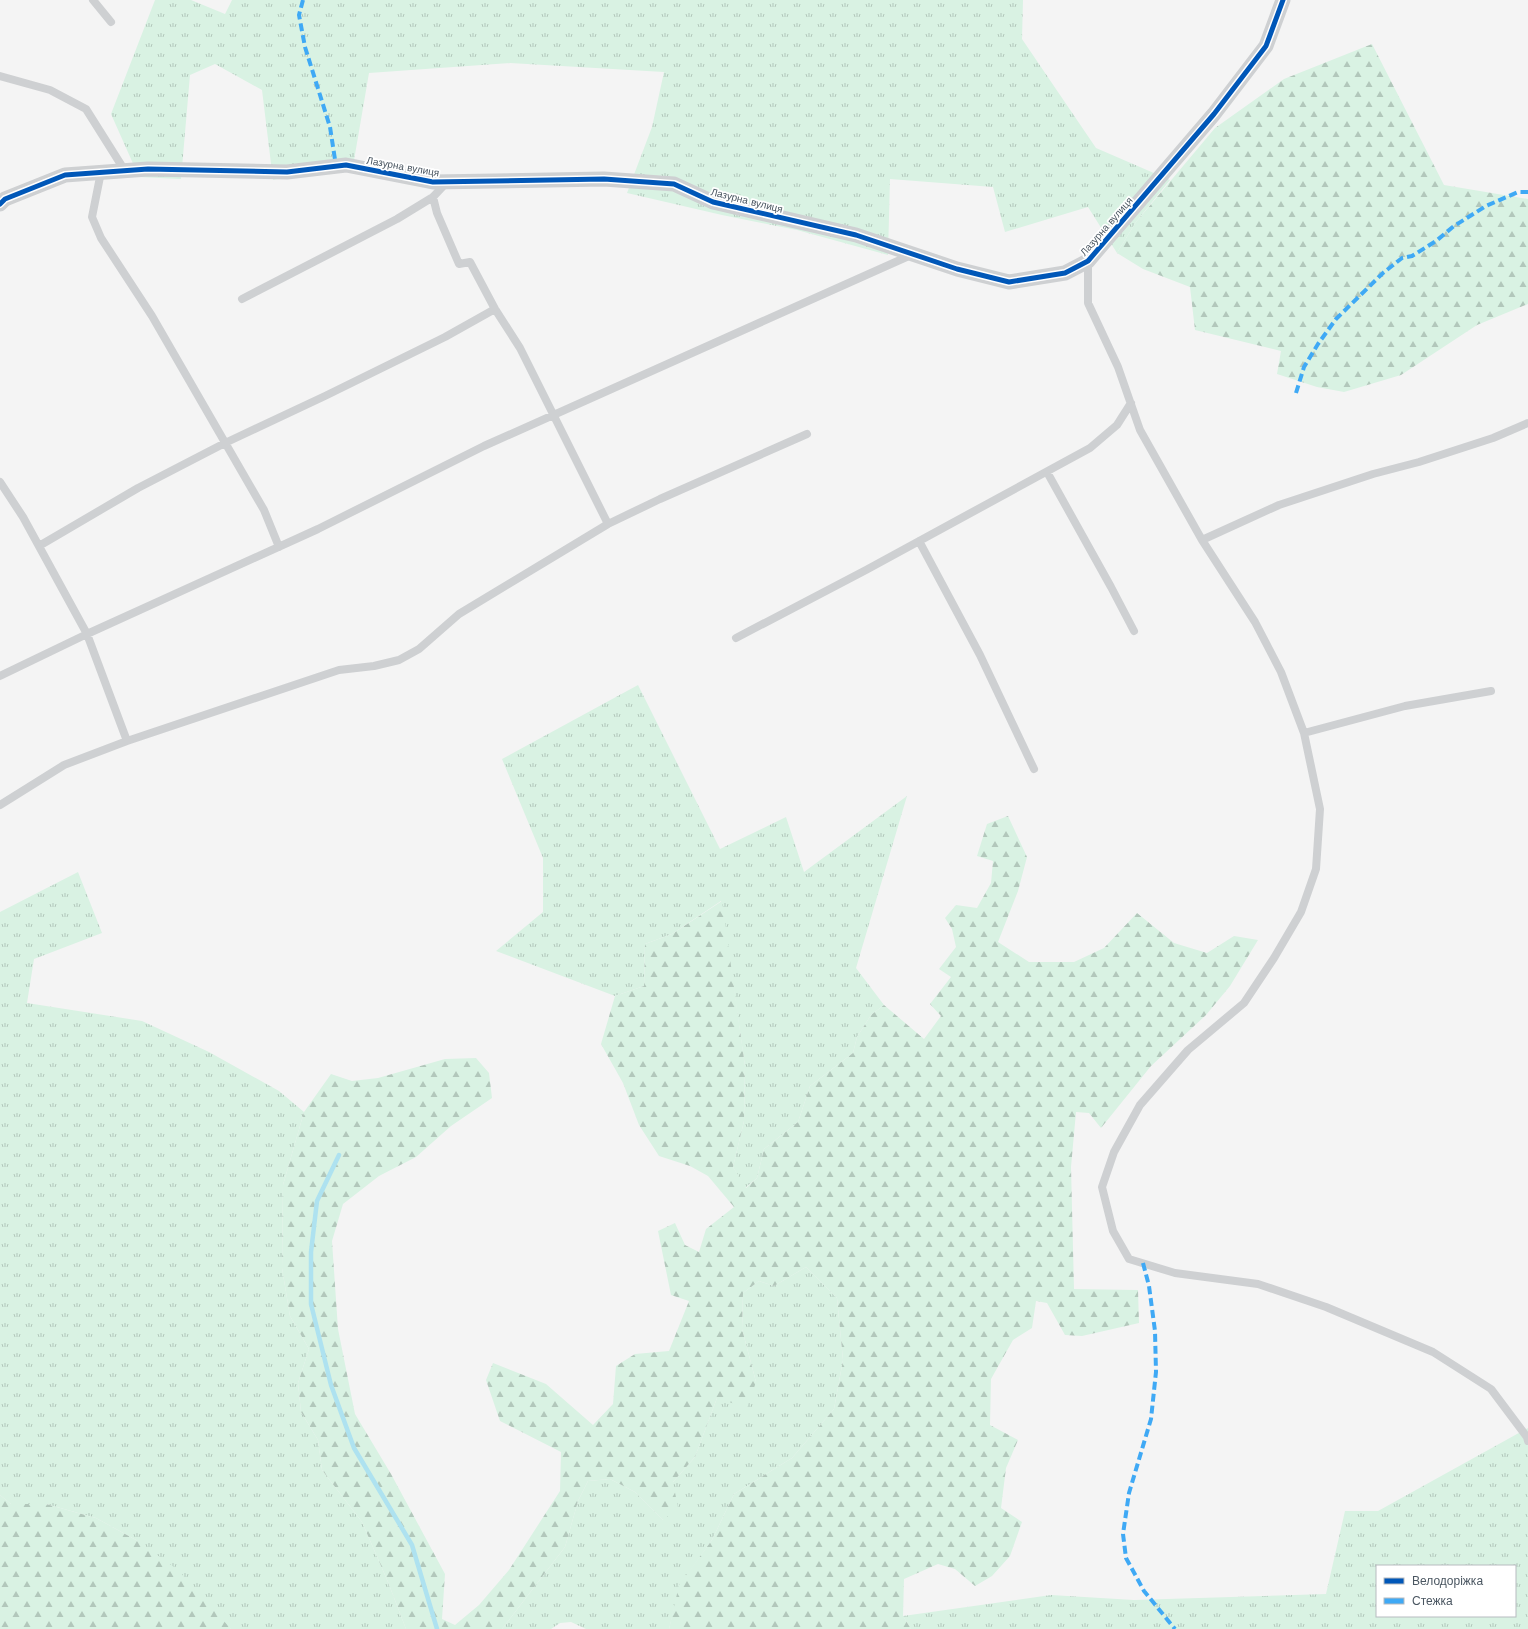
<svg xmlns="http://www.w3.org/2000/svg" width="1528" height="1629" viewBox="0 0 1528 1629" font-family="'Work Sans',sans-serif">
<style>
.grass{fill:url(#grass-tufts);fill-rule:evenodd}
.forest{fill:url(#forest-firs)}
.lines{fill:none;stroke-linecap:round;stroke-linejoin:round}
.stream{stroke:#aee2f0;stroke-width:4.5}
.service{stroke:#ced0d2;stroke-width:8}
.minor{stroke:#ced0d2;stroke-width:15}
.quiet{stroke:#3fa9f5;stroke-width:4;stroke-dasharray:8 4;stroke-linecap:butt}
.cycleway-casing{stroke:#fff;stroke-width:8}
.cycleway{stroke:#0057b8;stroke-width:5}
.labels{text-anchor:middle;stroke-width:3.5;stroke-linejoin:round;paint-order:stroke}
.street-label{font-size:10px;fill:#4a5661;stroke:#fff}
</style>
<defs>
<pattern id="grass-tufts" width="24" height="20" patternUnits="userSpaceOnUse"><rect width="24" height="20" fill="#d9f2e3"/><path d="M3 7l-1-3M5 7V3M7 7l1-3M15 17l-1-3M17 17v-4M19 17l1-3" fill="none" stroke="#b2c7bb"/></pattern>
<pattern id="forest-firs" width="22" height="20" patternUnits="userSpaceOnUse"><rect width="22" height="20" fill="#d9f2e3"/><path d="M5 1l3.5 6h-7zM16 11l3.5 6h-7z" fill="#b2c7bb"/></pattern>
</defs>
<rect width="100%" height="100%" fill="#f4f4f4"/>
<path class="grass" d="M155,0H191L225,14L232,0H1023L1022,39L1096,148L1170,180L1136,222L1117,253L1088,207L1005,232L993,187L890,179L888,255L797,230L722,215L627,193L652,127L664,72L510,63L369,73L352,172H311L273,180L262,90L215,64L190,75L181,179L139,177L111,114Z
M638,685L720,849L786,817L804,872L907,796L856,968L884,1005L871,1015L857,1037L853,1053L810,1086L798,1122L764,1149L757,1178L745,1188L733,1167L744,1121L745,1066L721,901L672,934L645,944L644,986L615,996L496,951L543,912V858L502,759Z
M78,872L102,933L34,959L27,1003L142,1021L209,1052L279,1091L304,1112L283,1185L282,1268L290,1316L309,1349L298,1383L301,1412L318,1440L322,1470L362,1522L388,1582L406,1629H231L136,1540L96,1518L46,1504H11L0,1495V912Z
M806,1267L837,1298L843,1360L834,1409L792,1458L734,1494L712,1540L680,1585L669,1629H586L571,1622L560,1623L551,1629H502L565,1547L578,1501L588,1481L610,1479L635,1492L663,1520L673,1482L695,1457L717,1398L756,1382L742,1329L743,1293L759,1281L774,1286Z
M1528,1428V1629H911L903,1616L1051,1595L1134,1600L1326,1594L1345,1511H1378ZM1377,1566H1515V1616H1377Z"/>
<path class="forest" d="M1372,44L1444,185L1528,199V304L1477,325L1401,375L1344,392L1317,387L1277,374L1281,351L1195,330L1190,287L1143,269L1117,253L1136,222L1215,128L1284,79Z
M1008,816L1027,857L1018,891L998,942L1029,962H1074L1104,948L1137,913L1174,943L1207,953L1234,936L1258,940L1230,986L1206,1015L1151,1066L1101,1128L1089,1113L1076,1112L1071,1167L1074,1289L1138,1290L1139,1323L1082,1336L1065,1335L1047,1303L1036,1301L1032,1328L1013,1340L991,1379L990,1425L1018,1440L1006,1468L1001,1508L1022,1522L1010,1556L992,1576L975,1586L955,1569L938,1564L904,1579L903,1616L911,1629H669L679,1585L712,1540L734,1494L792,1458L834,1409L843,1360L837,1298L806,1267L774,1286L759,1281L743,1293L742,1329L756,1382L747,1408L717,1398L695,1457L673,1482L678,1508L663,1520L635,1492L610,1479L588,1481L578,1501L565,1547L502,1629H406L388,1582L362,1522L322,1470L318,1440L301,1412L298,1383L309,1349L290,1316L282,1268L283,1185L304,1112L331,1074L352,1081L378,1078L445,1059L476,1058L489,1073L492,1098L451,1126L416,1157L379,1176L343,1204L332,1241L338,1329L355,1414L391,1474L445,1574L442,1619L455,1625L479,1605L509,1570L560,1491L561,1452L500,1421L486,1380L493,1363L546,1384L593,1425L613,1404L616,1366L635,1354L669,1351L689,1301L671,1295L658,1231L675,1223L685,1245L699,1252L706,1229L734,1207L708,1176L690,1166L659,1156L639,1125L623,1083L601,1044L615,996L644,986L645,944L672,934L722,901L745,1066L744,1121L733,1167L746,1188L757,1178L764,1149L798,1122L810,1086L853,1053L857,1037L871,1015L884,1005L924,1039L941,1016L930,1004L951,977L939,969L956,947L952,929L945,918L956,905L977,908L991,883L993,861L977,856L987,824Z
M0,1495L11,1504H46L96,1518L136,1540L178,1570L231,1629H0Z"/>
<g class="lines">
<path class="stream" d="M339,1155L317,1201L311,1252V1304L331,1385L354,1448L412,1545L437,1629"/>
<path class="service" d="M93,0L111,22
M0,76L50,90L86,109L125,171
M101,172L92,217L101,238L152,316L264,510L279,547
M433,197L437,213L459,264L470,262L495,309L520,348L608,524
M1088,261V303L1118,367L1140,430L1202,540L1255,622L1281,672L1304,733L1320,809L1316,869L1301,912L1274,958L1244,1003L1188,1050L1140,1105L1114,1152L1102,1187L1113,1231L1129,1259L1175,1273L1258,1284L1326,1307L1433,1352L1491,1389L1527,1437L1528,1441
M242,299L397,219L433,197L447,182
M1047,472L1111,587L1134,631
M0,482L23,517L87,634L127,741
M1202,540L1279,505L1373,474L1419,462L1493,438L1528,423
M919,541L980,655L1034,769
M39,546L138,488L225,443L325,396L445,337L495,309
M736,638L866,570L1090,448L1117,425L1131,403
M0,676L87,634L318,529L484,446L911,255
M1304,733L1405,706L1491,691
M0,805L64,765L127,741L339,670L374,666L399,660L419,649L459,614L608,524L660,499L807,434"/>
<path class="minor" d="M0,204L5,199L65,175L148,169L287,172L346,165L433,182L604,179L674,184L713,202L856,235L957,269L1009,282L1065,273L1088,261L1214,114L1266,46L1283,0"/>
<path class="quiet" d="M303,0L299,15L305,47L330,127L336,166
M1296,393L1304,367L1318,344L1336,319L1383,273L1402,258L1412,256L1436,241L1454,226L1486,206L1518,192H1528
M1143,1263L1149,1286L1155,1331L1156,1372L1151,1419L1129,1493L1123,1534L1126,1558L1144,1591L1175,1629"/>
<g class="cycleway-casing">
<path id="cycleway" d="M0,204L5,199L65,175L148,169L287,172L346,165L433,182L604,179L674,184L713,202L856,235L957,269L1009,282L1065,273L1088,261L1214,114L1266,46L1283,0"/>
</g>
<use href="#cycleway" class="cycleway"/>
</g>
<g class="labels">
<g class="street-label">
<text transform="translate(403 166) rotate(10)" y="4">Лазурна вулиця</text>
<text transform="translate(747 200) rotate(14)" y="4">Лазурна вулиця</text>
<text transform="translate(1106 226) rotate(-49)" y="4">Лазурна вулиця</text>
</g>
</g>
<rect x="1376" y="1565" width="140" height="52" fill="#ffffff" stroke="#b7bbc0"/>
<rect x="1384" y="1578" width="20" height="6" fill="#0057b8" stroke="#b7bbc0"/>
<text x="1412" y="1585" font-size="12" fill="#4a5661">Велодоріжка</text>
<rect x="1384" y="1598" width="20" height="6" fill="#3fa9f5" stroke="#b7bbc0"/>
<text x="1412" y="1605" font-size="12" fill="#4a5661">Стежка</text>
</svg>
